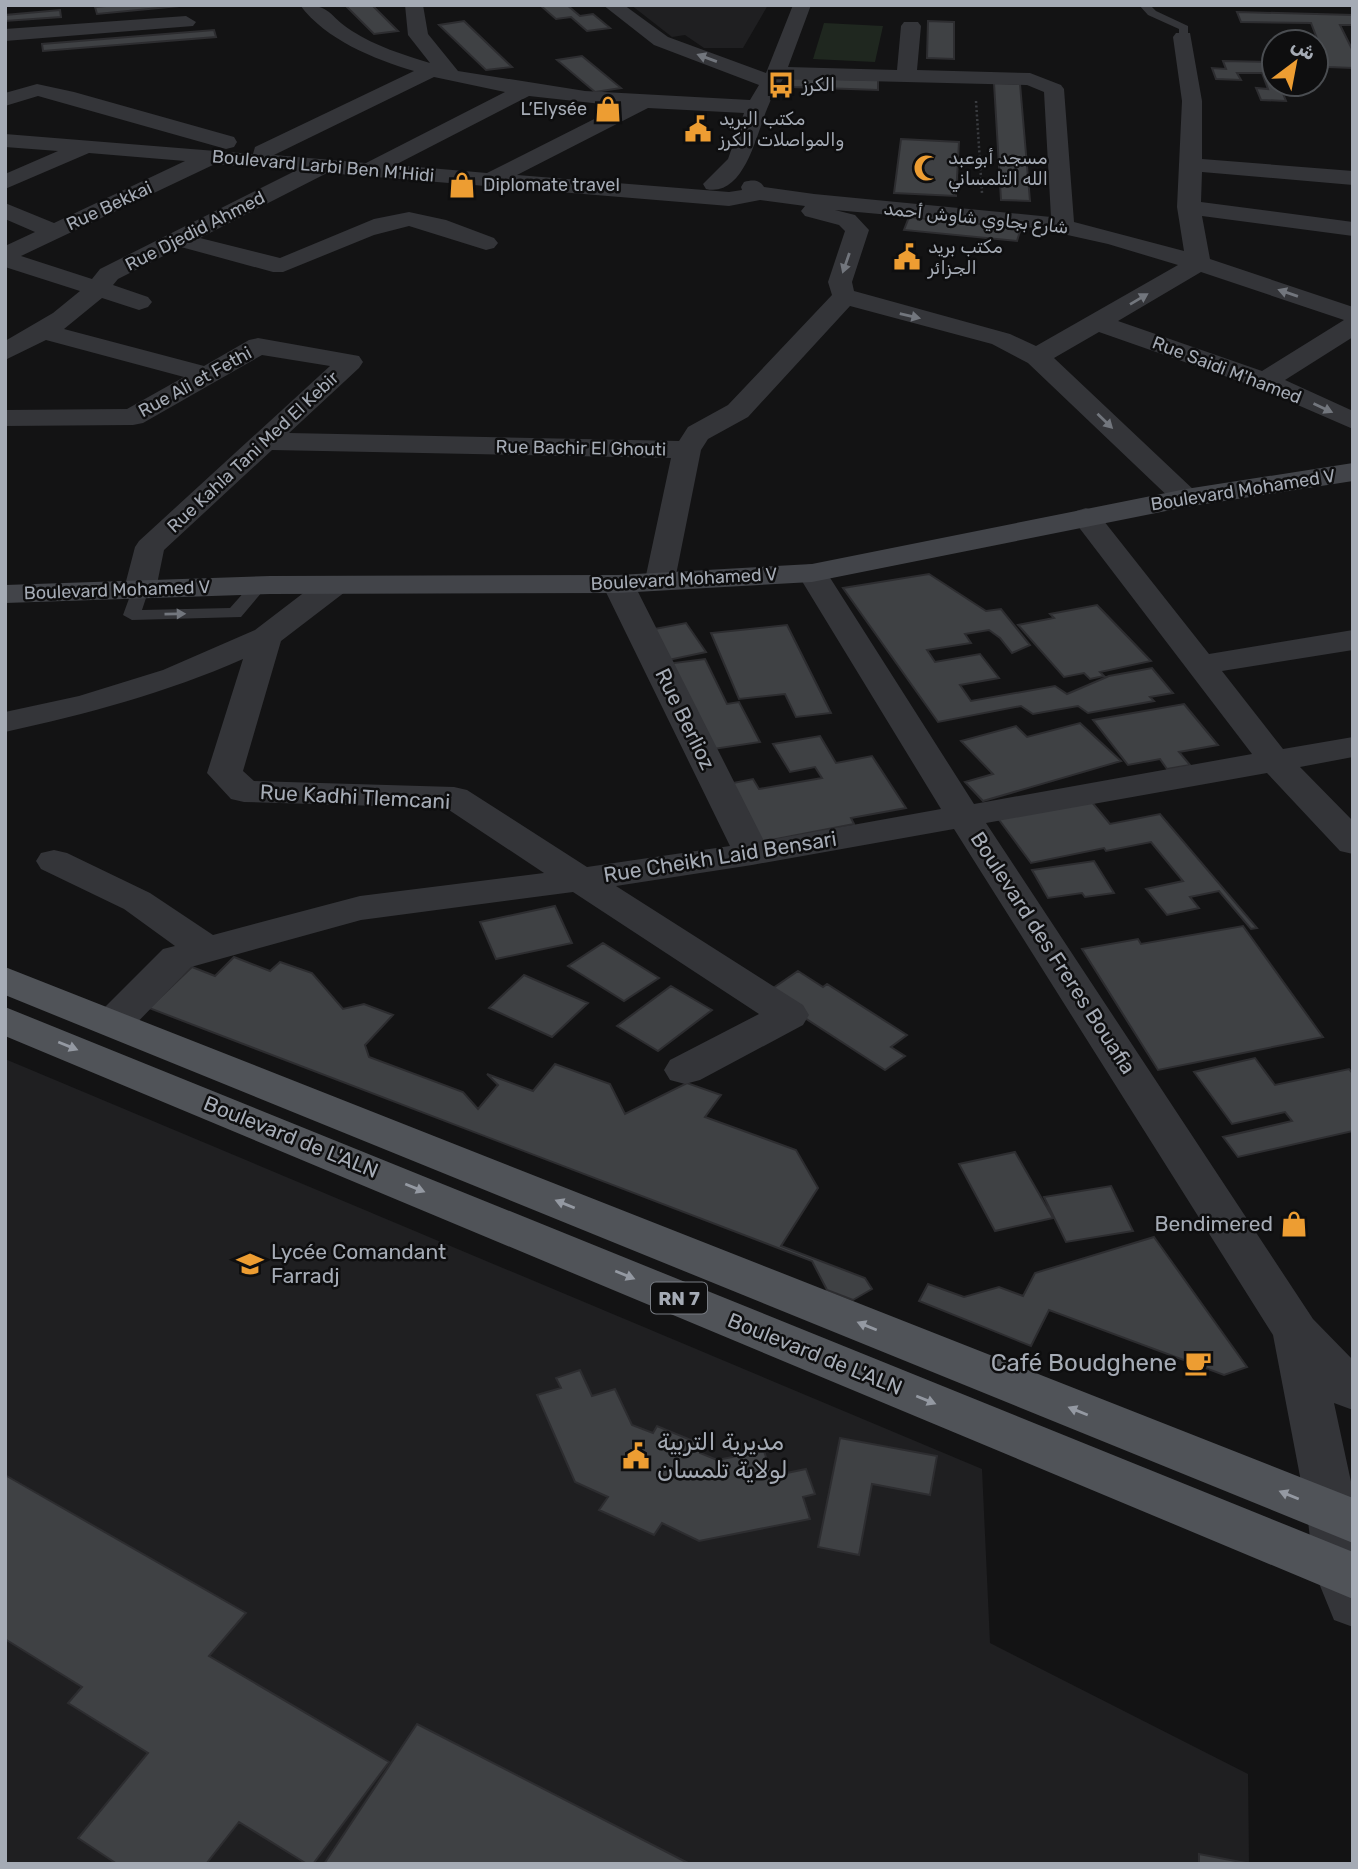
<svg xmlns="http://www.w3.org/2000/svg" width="1358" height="1869" viewBox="0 0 1358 1869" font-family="Rubik,'Noto Sans Arabic',sans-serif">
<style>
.built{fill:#1f1f21}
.green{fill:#1f271f}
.building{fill:#3f4144;stroke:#2d2d30;stroke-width:2}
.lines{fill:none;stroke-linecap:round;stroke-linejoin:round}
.path{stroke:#3a3c40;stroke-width:2.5;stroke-dasharray:2 2.5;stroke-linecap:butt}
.service{fill:#343539;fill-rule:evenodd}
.minor{fill:#343539;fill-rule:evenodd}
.secondary{fill:#424449;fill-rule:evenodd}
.primary{fill:#505358;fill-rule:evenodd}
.oneway{fill:#72767d}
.oneway2{fill:#9499a2}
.labels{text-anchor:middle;stroke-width:5;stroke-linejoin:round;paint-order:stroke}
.far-poi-label{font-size:18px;fill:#a5abb5;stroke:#0e0e0f;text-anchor:start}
.far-street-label{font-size:18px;fill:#a5abb5;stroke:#0e0e0f}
.shield{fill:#0e0e0f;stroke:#787c83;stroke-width:2}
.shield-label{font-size:19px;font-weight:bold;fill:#a5abb5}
.street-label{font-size:21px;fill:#a5abb5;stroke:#0e0e0f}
.poi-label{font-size:21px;fill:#a5abb5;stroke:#0e0e0f;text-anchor:end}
.near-poi-label{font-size:24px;fill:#a5abb5;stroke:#0e0e0f;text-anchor:end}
</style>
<rect width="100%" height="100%" fill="#131314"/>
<path class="built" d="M631,5H768L743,48H704L685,35L672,37Z
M5,1059L982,1469L990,1643L1248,1774L1249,1864H5Z"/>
<path class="green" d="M824,23L883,26L875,62L813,59Z"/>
<path class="building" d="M116,5H179L180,6L97,14L95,7Z
M345,5H372L398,31L374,34Z
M540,5H567L580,16L593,14L610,28L587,31L571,17L556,19Z
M60,10L61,17L5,21V15Z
M1237,12L1353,15V25H1340L1353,51V68L1328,67L1311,23L1241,22Z
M464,21L512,67L486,70L439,25Z
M928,21L954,22V59L927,58Z
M214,30L216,37L43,51L42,44Z
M582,56L621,88L595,92L557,60Z
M1223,61L1274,62V84H1295L1297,91H1282L1286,101L1261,100L1256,88L1268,89L1262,73H1237L1241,80L1216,79L1212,68L1226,69Z
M793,78L878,80V90L792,87Z
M994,83L1020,84L1030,201L1001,200Z
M901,139L959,142L956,196L894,193Z
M909,217L1021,228L1017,241L904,230Z
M929,574L986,611L1001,609L1030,645L1012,653L1000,638L989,630L965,634L971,643L927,650L935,662L980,654L999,678L960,685L971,701L1055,686L1067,694L1109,676L1152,668L1173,693L1150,697L1154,701L1088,713L1078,706L1033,714L1021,706L938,722L843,588Z
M1097,605L1151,661L1100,672L1104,676L1090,679L1084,673L1064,677L1018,625L1054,618L1050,614Z
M686,623L706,652L664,661L644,631Z
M787,625L831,713L796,717L785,694L739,699L711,633Z
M705,659L727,704L739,702L760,742L707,750L666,664Z
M1184,704L1218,745L1179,752L1190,765L1167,769L1160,759L1128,765L1093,720Z
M1080,723L1121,761L983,801L965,782L993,774L961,741L1016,726L1027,737Z
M820,736L836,763L872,756L906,808L851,818L854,824L756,843L723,785L753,779L759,789L822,778L815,767L790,772L773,744Z
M1086,795L1110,824L1160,814L1257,928L1251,929L1219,891L1190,897L1199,908L1167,915L1146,889L1183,881L1151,842L1106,851L1104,848L1031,863L994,813Z
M1094,861L1114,893L1085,897L1082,893L1048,898L1032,870Z
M555,906L572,943L496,959L480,922Z
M1243,926L1323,1037L1158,1070L1082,949L1138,939L1141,944Z
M603,943L659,978L624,1001L568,966Z
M234,957L270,971L280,962L312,973L343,1009L364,1004L393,1015L365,1045L369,1057L463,1092L478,1109L498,1085L487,1074L533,1091L555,1064L610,1084L625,1114L687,1083L721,1095L705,1117L796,1150L818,1188L781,1246L865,1278L872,1289L853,1300L827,1290L812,1261L149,1008L192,967L215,976Z
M798,971L823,987L827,984L907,1035L891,1047L905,1056L885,1070L794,1011L763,995Z
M524,975L588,1003L552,1037L489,1008Z
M671,986L712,1010L658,1051L617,1026Z
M1255,1058L1275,1085L1349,1069L1353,1074V1131L1238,1157L1223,1137L1292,1121L1285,1112L1232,1124L1194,1072Z
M1015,1152L1053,1218L995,1231L959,1164Z
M1111,1186L1133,1231L1066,1242L1044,1197Z
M1154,1237L1247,1367L1224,1375L1049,1310L1031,1346L919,1301L928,1284L964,1297L999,1287L1023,1296L1035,1273Z
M580,1370L592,1396L615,1389L632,1425L653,1433L657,1426L703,1445L700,1453L717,1460L764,1451L772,1476L806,1469L815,1494L803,1497L810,1519L699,1541L662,1523L654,1535L599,1510L608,1497L575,1482L537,1395L561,1388L556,1378Z
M840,1438L937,1456L930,1495L872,1484L859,1555L818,1547Z
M5,1475L246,1613L209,1656L389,1762L313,1864H307L239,1822L206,1864H117L78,1838L148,1753L68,1703L82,1687L5,1639Z
M417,1724L690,1864H324Z
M1199,1854L1251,1864H1199Z"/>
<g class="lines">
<path class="path" d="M976,101L982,193"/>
<path class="service" d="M1139,5H1150L1156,11L1188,26V37L1179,39V29L1148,15Z
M260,580L268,585L241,617L132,620L123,615L134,585H146L149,589L142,610L230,608L254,581Z"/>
<path class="minor" d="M300,5C333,5 327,15 352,31C375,46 404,55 430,63L408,35L405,5H423L428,34L458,71L585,91L750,100L759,85L654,45L603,5H624L668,37L766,73L793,5H811L788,67L897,70L901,26L904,22H918L921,26L917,70L1030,73L1061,85L1064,89L1074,222L1184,251L1177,207L1182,101L1173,37L1176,33H1190L1202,101V159L1353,171V185L1202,172L1201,202L1353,222V236L1202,216L1210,259L1353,307V337L1285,380L1353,411V429L1256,387L1099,332L1054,358L1196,492L1201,498L1196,504L1186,507L1176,504L1028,363L992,344L850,306L748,417L708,439L701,450L675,580L671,587L660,589L649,587L645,580L671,458L272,450L164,550L156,589L151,596L140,598L129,596L124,589L135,547L139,541L330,366L262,355L143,423L133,425L5,426V410L127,409L184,377L46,340L5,360V341L53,313L80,291L5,267V246L35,232L5,219V203L54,223L185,161L89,153L5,189V174L58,151L5,147V134L253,154L255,147L414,71C374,59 326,40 300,5ZM434,77L505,92L366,163L274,155ZM783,79L1027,85L1044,92L1051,217L814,194L764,187C759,179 752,180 744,182L741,187L742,190L729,192L517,175L648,108L744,113L728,159L703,184L706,189C744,198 757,133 767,109C771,98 777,89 783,79ZM529,96L620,106L487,173L395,165ZM215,164L297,170L100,269L92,279L21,256ZM327,173L729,206L760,200L805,206L801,211L805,216L839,225L845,231L828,282L832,295L728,405L688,427L679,441L289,433L359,368L363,362L359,356L258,338L249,340L204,366L64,329L102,298L139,310L148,307L152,302L148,297L113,285L118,279L181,247L273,272H283L374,235L409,226L486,250L494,248L498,243L494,238L446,220L409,212L374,219L280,258L200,238ZM835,210L1036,228L1108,244L1178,265L1036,346L1010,334L854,291L852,282L869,230L855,215ZM1201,272L1344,320L1262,371L1118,321Z
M186,16L196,22L193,26L5,41V29Z
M37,84L74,92L234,137L237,142L234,147L226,149L38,96L5,106V93Z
M1086,508L1096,511L1209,654L1353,630V650L1222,671L1283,749L1353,737V757L1300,767L1353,821V854L1340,851L1267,773L986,823L1313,1319L1353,1360V1410L1334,1403L1353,1491V1627L1334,1620L1314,1571L1307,1513L1273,1335L954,829L752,865L616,886L803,1005L809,1015L803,1025L700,1080L685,1084L670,1080L664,1070L670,1060L759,1014L573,892L361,920L191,967L128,1032L114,1036L100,1032L94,1022L100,1012L163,949L175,946L124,909L41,869L36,861L41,853L54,850L67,853L150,893L213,935L360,896L544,873L446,808L244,802L231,799L207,773L243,659C166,693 87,714 5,732V712L79,696L163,670L255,630L323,578L334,576L345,578L350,585L345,592L281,641L243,771L254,781L454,787L467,790L587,867L730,846L602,584L607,577L618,575L629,577L634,584L764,841L941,809L797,573L801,566L812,564L823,566L827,573L974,804L1252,754L1071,517L1076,511Z"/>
<path class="secondary" d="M1353,463V481L1186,507L812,582L618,593L270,594L5,603V585L270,576L618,575L812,564L1186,489Z"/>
<path class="primary" d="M5,967L1353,1498V1543L5,995Z
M5,1007L1353,1552V1599L5,1036Z"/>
</g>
<defs><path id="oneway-solid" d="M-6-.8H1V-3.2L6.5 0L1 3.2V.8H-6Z" transform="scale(1.75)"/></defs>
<g class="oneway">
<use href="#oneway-solid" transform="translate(707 58) rotate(-160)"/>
<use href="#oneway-solid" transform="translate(846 263) rotate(109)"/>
<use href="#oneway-solid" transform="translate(1288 293) rotate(-161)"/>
<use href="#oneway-solid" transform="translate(1139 299) rotate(-31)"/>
<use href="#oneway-solid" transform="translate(910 316) rotate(13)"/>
<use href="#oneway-solid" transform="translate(1323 408) rotate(25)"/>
<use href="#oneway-solid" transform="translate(1105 421) rotate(44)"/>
<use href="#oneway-solid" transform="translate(175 614) rotate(-1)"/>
</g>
<g class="oneway2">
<use href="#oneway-solid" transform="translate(68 1046) rotate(22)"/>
<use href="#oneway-solid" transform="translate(415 1188) rotate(22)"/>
<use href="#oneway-solid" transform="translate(565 1204) rotate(-158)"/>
<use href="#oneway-solid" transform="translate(625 1275) rotate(22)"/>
<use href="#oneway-solid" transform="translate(867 1326) rotate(-158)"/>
<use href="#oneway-solid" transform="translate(926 1400) rotate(22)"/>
<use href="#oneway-solid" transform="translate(1078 1411) rotate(-158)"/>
<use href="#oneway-solid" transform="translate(1289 1495) rotate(-158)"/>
</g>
<defs>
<g id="bus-bare" transform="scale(2.1)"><path d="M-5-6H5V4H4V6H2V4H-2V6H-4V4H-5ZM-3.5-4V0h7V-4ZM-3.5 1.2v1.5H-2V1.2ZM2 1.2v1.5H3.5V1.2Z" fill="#ed9d32" stroke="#0e0e0f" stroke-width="2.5" paint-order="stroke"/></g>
<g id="shop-bare" transform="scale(2.1)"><path d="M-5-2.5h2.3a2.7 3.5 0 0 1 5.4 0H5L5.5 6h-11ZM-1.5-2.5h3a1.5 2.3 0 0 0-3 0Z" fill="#ed9d32" stroke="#0e0e0f" stroke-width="2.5" paint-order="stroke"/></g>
<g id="civic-bare" transform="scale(2.1)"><path d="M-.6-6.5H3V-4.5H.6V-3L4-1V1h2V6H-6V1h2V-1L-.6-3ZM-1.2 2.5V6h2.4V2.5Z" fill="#ed9d32" stroke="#0e0e0f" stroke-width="2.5" paint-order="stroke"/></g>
<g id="mosque-bare" transform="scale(2.1)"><path d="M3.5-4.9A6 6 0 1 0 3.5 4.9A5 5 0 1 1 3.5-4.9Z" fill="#ed9d32" stroke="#0e0e0f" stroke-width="2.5" paint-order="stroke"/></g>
<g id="school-bare" transform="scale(2.1)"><path d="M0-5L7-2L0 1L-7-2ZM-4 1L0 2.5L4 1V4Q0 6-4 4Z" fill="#ed9d32" stroke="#0e0e0f" stroke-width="2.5" paint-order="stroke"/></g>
<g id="cafe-bare" transform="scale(2.1)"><path d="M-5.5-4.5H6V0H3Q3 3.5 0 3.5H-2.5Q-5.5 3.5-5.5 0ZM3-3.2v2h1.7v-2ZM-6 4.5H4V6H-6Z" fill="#ed9d32" stroke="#0e0e0f" stroke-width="2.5" paint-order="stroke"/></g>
</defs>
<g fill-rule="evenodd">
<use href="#bus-bare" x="781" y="85"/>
<use href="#shop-bare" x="608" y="109"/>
<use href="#civic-bare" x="698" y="129"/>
<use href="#mosque-bare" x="927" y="168"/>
<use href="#shop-bare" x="462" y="185"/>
<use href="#civic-bare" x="907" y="257"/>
<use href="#shop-bare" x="1294" y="1224"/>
<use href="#school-bare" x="250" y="1264"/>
<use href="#cafe-bare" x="1198" y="1363"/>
<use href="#civic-bare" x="636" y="1456"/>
</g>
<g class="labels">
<g class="far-poi-label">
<text x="802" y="91">الكرز</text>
<text x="587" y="115" text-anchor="end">L’Elysée</text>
<text x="719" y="125">مكتب البريد<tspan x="719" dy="21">والمواصلات الكرز</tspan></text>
<text x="948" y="164">مسجد أبوعبد<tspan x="948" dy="21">الله التلمساني</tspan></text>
<text x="483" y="191">Diplomate travel</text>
<text x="928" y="253">مكتب بريد<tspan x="928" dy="21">الجزائر</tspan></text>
</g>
<g class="far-street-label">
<text transform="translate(323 166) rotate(5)" y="6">Boulevard Larbi Ben M'Hidi</text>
<text transform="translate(109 206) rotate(-25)" y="6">Rue Bekkai</text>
<text transform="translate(976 218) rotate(6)" y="6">شارع بجاوي شاوش أحمد</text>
<text transform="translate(195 231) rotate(-27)" y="6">Rue Djedid Ahmed</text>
<text transform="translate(1227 370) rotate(21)" y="6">Rue Saidi M'hamed</text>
<text transform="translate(195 382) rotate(-29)" y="6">Rue Ali et Fethi</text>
<text transform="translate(581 448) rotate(1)" y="6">Rue Bachir El Ghouti</text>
<text transform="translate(253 452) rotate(-43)" y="6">Rue Kahla Tani Med El Kebir</text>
<text transform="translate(1243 490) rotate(-9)" y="6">Boulevard Mohamed V</text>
<text transform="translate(684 579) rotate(-3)" y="6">Boulevard Mohamed V</text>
<text transform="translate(117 590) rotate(-2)" y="6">Boulevard Mohamed V</text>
</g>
<rect class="shield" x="651" y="1282.5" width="56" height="31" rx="5"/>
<g class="shield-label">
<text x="679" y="1305">RN 7</text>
</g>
<g class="street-label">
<text transform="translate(685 719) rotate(64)" y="7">Rue Berlioz</text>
<text transform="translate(355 797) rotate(3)" y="7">Rue Kadhi Tlemcani</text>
<text transform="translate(720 857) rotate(-9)" y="7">Rue Cheikh Laid Bensari</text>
<text transform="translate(1053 953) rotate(57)" y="7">Boulevard des Freres Bouafia</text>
<text transform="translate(291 1137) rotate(22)" y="7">Boulevard de L'ALN</text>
<text transform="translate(815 1354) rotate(22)" y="7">Boulevard de L'ALN</text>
</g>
<g class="poi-label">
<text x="1273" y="1231">Bendimered</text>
<text x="271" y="1259" text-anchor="start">Lycée Comandant<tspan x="271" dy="24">Farradj</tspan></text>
</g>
<g class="near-poi-label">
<text x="1177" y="1371">Café Boudghene</text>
<text x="657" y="1450" text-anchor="start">مديرية التربية<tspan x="657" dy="28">لولاية تلمسان</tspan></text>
</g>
</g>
<rect width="1358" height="1869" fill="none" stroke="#a5abb5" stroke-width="14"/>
<g transform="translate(1295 63) rotate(32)"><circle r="33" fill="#0e0e0f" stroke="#4a4d51" stroke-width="2"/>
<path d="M0-5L12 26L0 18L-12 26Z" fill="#ed9d32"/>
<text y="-10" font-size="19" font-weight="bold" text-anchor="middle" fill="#a5abb5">ش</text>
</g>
</svg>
